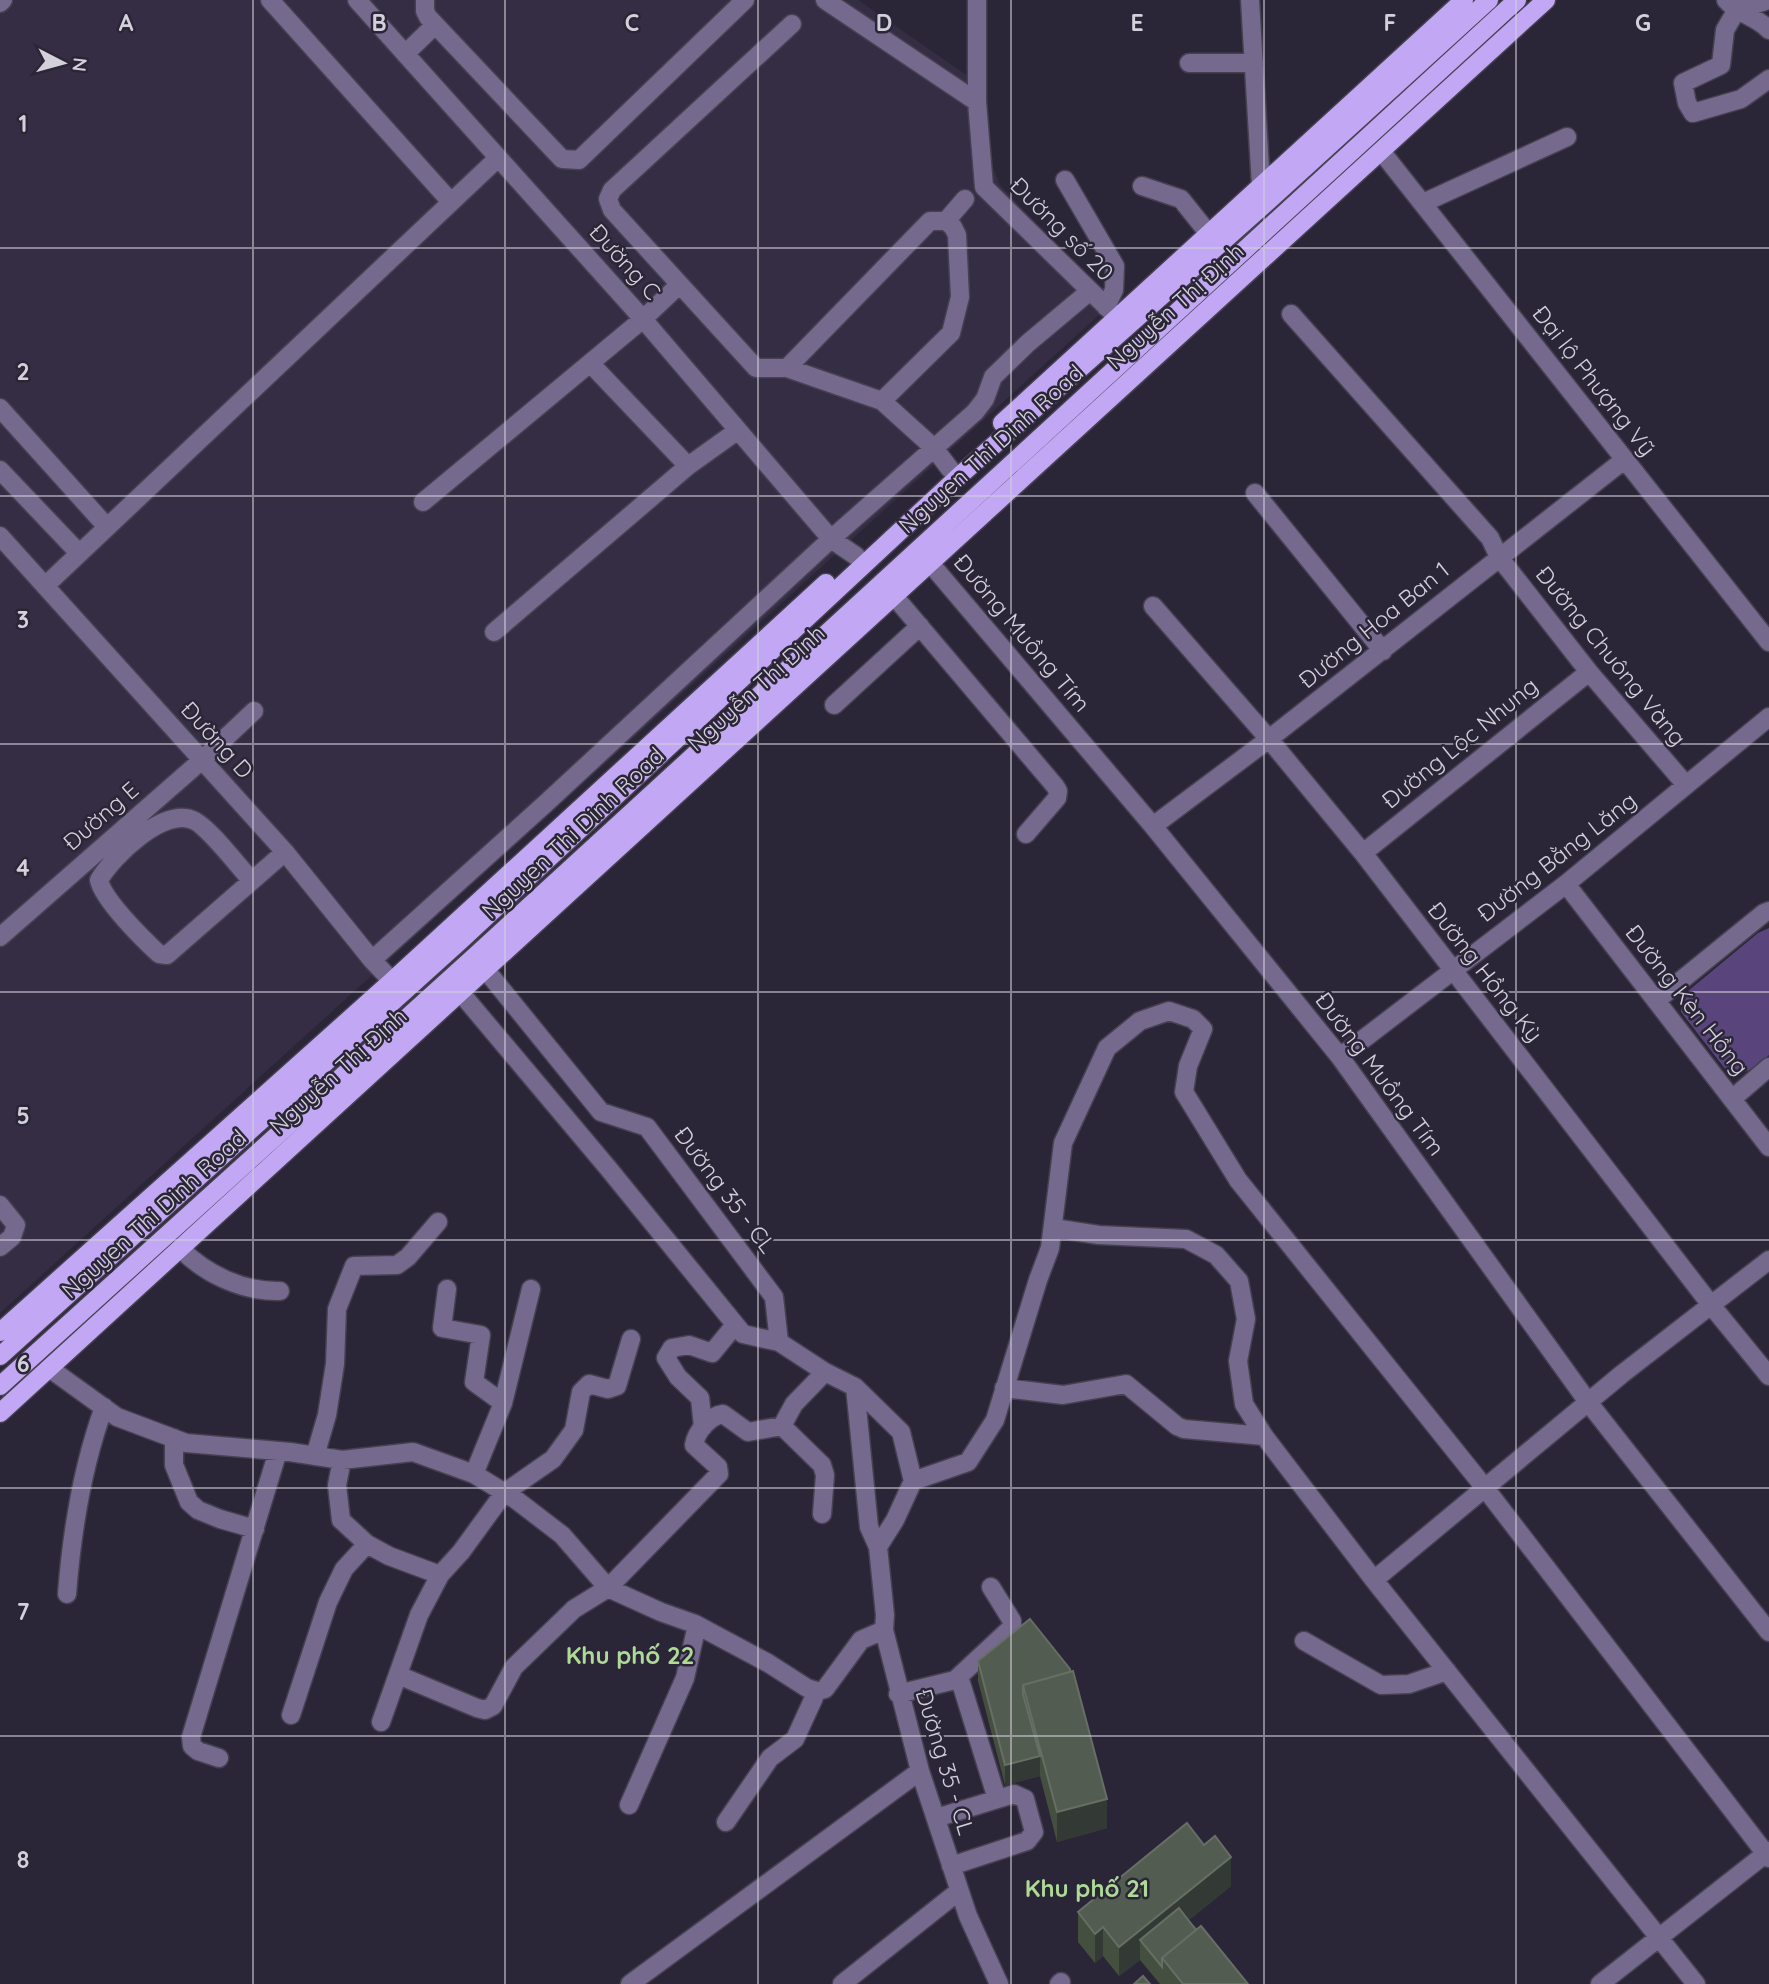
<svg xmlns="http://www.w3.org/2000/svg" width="1769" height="1984" viewBox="0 0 1769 1984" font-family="Quicksand,sans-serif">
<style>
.built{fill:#352d44}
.green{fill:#59457b}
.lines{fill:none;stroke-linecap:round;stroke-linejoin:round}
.minor-casing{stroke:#464151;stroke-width:21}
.major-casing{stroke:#464151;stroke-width:21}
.minor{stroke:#75698e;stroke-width:18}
.major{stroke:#c2a8f4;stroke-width:18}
.wall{fill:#444f3f}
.shaded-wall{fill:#333935}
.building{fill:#535c50;stroke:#676e65;stroke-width:2}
.grid{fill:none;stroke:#d3cfdb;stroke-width:2;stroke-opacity:0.55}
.labels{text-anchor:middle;stroke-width:5;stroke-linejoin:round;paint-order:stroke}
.street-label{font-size:23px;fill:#d3cfdb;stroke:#2b2637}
.neighbourhood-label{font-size:24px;font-weight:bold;fill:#aed997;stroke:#2b2637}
.grid-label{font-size:23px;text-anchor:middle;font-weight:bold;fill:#d3cfdb;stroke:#2b2637;stroke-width:5;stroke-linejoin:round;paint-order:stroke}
</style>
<rect width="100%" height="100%" fill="#2b2637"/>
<path class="built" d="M0,0H858L985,88L991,162L1000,185L1111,304L0,1313Z"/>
<path class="green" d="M1769,928V1055C1755,1067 1745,1078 1726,1070L1681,1012L1682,996L1758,933Z"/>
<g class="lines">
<g class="minor-casing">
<path id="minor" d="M270,0L451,202
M357,0L643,319L831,539L856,556
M425,0V11L428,17L562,159L579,160L745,0
M825,0L977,102
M977,0V102L984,187L1117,317
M1250,0L1261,186
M1726,0C1740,16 1757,16 1769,30
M1768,0L1736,11L1725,30L1721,65L1683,83L1687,103L1693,113L1741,99L1769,79
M0,3L3,0
M792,24L612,190L608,199L612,210L756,368H787L882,401L934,448L950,469
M405,54L435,25
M1189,63H1254
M1381,151L1769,642
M1065,180L1115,266L1114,290L1106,307
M1142,186L1181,199L1209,234
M1423,203L1567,137
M946,221L965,199
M1291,314L1490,538L1499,557L1589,672L1686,785
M590,363L688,466
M787,368L930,221H946L953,227L957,235L960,297L951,333L882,401
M0,408L107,527
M0,470L79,553
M1255,493L1383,651
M423,502L643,319L679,285
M0,536L285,852L372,960L392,981
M930,563L1153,826L1340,1057L1588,1402L1769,1632
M45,586L498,158
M894,596L1055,786L1058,791L1057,798L1026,834
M1153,606L1269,739L1363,853L1711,1305L1769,1376
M494,632L688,466L737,431
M834,705L920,626
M1153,826L1269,739L1624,460
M1363,853L1589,672
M252,881C238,866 211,830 195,821C165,805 113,856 99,880C103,900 144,940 159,954L167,955L285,852
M1566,884L1769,1147
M0,937L202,760L254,711
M372,960L545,804L831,539L975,412L985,399L993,377L1028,343L1090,291
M485,969L601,1112L647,1127L774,1297L779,1342
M460,992L608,1168L743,1334L779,1342L825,1372L855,1387L901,1432L913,1481L895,1520L878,1547
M1657,1000L1764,913L1769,911
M1340,1057L1566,884L1769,717
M1732,1099L1769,1067
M0,1205L16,1225L12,1237L0,1247
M1053,1228L1099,1235L1186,1239L1216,1255L1239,1281L1246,1319L1238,1361L1244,1404L1264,1436L1374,1580L1696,1984
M180,1248C205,1274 243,1292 280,1291
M447,1289L442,1328L481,1335L474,1382L503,1403
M49,1368L117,1417L186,1443L290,1452L342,1460L413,1452L474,1474L515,1499L562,1535L608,1588L661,1612L695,1624L768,1663L807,1688L817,1691L825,1689L861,1640L884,1630
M855,1387L869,1527L878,1547L885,1615L884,1630L920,1771L968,1916L999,1984
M1004,1388L1063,1395L1126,1384L1177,1426L1184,1429L1264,1436
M782,1426L822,1465L825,1475L822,1514
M703,1427L700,1398L678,1377L666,1358L672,1348L689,1345L712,1353L735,1325
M174,1438V1465L189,1502L198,1510L220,1519L255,1529
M315,1456L327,1415L335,1364L337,1309L354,1266L397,1265L408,1257L438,1222
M342,1460L337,1485L341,1520L367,1544L389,1556L440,1575
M474,1474L503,1403L531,1289
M913,1481L968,1462L995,1420L1038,1280L1050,1248L1063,1143L1107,1048L1140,1021L1169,1011L1193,1019L1203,1029L1188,1066L1184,1092L1238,1180L1485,1488L1769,1858
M1374,1580L1622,1374L1769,1260
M67,1594C72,1530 82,1467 104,1407
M1304,1641L1381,1685L1409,1684L1447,1671
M398,1675L477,1708L485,1710L493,1706L514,1667L574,1609L608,1588L719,1474L718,1467L694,1445C696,1432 709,1416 723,1414L748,1432L782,1426L794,1404L825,1372
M955,1680L1012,1627V1621L991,1587
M898,1694L955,1680L961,1683L997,1799
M291,1715L328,1602L344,1569L367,1544
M381,1722L419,1615L440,1575L461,1552L504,1493L553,1459L574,1430L581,1392L589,1384L608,1389L617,1386L631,1339
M219,1758L198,1751L192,1746L191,1737L278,1451
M629,1805L685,1678L697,1625
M936,1818L1014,1794L1025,1799L1034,1832L1027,1841L951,1866
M726,1822L770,1758L795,1739L817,1691
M630,1984L920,1771
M842,1984L959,1891
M1059,1984L1061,1982
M1600,1984L1769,1851"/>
</g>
<g class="major-casing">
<path id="major" d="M1002,423L1464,0
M0,1332L392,981L826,583
M0,1356L460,941L957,478L1266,203L1489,0
M0,1386L474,957L1517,0
M0,1413L1546,0"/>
</g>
<use href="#minor" class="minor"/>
<use href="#major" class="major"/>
</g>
<path class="wall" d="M1030,1619L1107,1828L1057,1842L1040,1776L1005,1785L978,1681V1661Z
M1231,1886L1189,1920L1248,1984H1160L1140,1960L1119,1976L1103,1956L1095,1963L1078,1942V1912Z"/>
<path class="shaded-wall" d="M1040,1756V1776L1005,1785V1765Z
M1107,1799V1828L1057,1842V1812Z
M1231,1857V1886L1150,1952L1140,1940V1960L1119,1976V1947Z
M1103,1927V1956L1095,1963V1934Z"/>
<path class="building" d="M1030,1619L1070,1669V1672L1023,1685V1694L1040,1756L1005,1765L978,1661Z
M1073,1671L1107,1799L1057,1812L1023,1685Z
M1187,1823L1204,1845L1215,1836L1231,1857L1119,1947L1103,1927L1095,1934L1078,1912Z
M1179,1908L1196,1930L1162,1958V1967L1140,1940Z
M1201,1926L1248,1984H1183L1162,1958Z
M1143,1976L1150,1984H1134Z"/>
<path class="grid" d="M253,0V1984M505,0V1984M758,0V1984M1011,0V1984M1264,0V1984M1516,0V1984M0,248H1769M0,496H1769M0,744H1769M0,992H1769M0,1240H1769M0,1488H1769M0,1736H1769"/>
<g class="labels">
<g class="street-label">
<text transform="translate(1062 229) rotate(45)" y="8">Đường số 20</text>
<text transform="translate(625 262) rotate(48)" y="8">Đường C</text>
<text transform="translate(1175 306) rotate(-42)" y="8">Nguyễn Thị Định</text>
<text transform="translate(1594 381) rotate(52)" y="8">Đại lộ Phượng Vỹ</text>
<text transform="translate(991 449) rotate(-42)" y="8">Nguyen Thi Dinh Road</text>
<text transform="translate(1374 625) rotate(-39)" y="8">Đường Hoa Ban 1</text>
<text transform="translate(1022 633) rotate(50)" y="8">Đường Muồng Tím</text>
<text transform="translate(1611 656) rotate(51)" y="8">Đường Chuông Vàng</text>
<text transform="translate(756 688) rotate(-42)" y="8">Nguyễn Thị Định</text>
<text transform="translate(217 740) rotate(48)" y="8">Đường D</text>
<text transform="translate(1460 743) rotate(-39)" y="8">Đường Lộc Nhung</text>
<text transform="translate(101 816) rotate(-41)" y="8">Đường E</text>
<text transform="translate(573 833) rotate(-43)" y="8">Nguyen Thi Dinh Road</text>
<text transform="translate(1557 857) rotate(-38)" y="8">Đường Bằng Lăng</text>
<text transform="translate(1485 972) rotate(52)" y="8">Đường Hồng Kỳ</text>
<text transform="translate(1687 1000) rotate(52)" y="8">Đường Kèn Hồng</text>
<text transform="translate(338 1071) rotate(-42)" y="8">Nguyễn Thị Định</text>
<text transform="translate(1380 1074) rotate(53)" y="8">Đường Muồng Tím</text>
<text transform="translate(725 1190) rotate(53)" y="8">Đường 35 - CL</text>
<text transform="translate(154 1214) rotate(-42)" y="8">Nguyen Thi Dinh Road</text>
<text transform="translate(945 1762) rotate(73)" y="8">Đường 35 - CL</text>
</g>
<g class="neighbourhood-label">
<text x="630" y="1664">Khu phố 22</text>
<text x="1087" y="1897">Khu phố 21</text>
</g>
</g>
<g class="grid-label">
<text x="126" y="31">A</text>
<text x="379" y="31">B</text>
<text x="632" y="31">C</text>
<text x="884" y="31">D</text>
<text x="1137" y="31">E</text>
<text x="1390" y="31">F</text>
<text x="1643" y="31">G</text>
<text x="23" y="132">1</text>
<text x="23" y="380">2</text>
<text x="23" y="628">3</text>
<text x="23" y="876">4</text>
<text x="23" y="1124">5</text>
<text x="23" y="1372">6</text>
<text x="23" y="1620">7</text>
<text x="23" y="1868">8</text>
</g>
<g transform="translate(63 63) rotate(96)" stroke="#2b2637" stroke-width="5" paint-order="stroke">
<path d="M0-5L12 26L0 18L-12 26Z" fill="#d3cfdb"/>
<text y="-10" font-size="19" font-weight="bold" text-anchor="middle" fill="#d3cfdb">N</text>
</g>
</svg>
